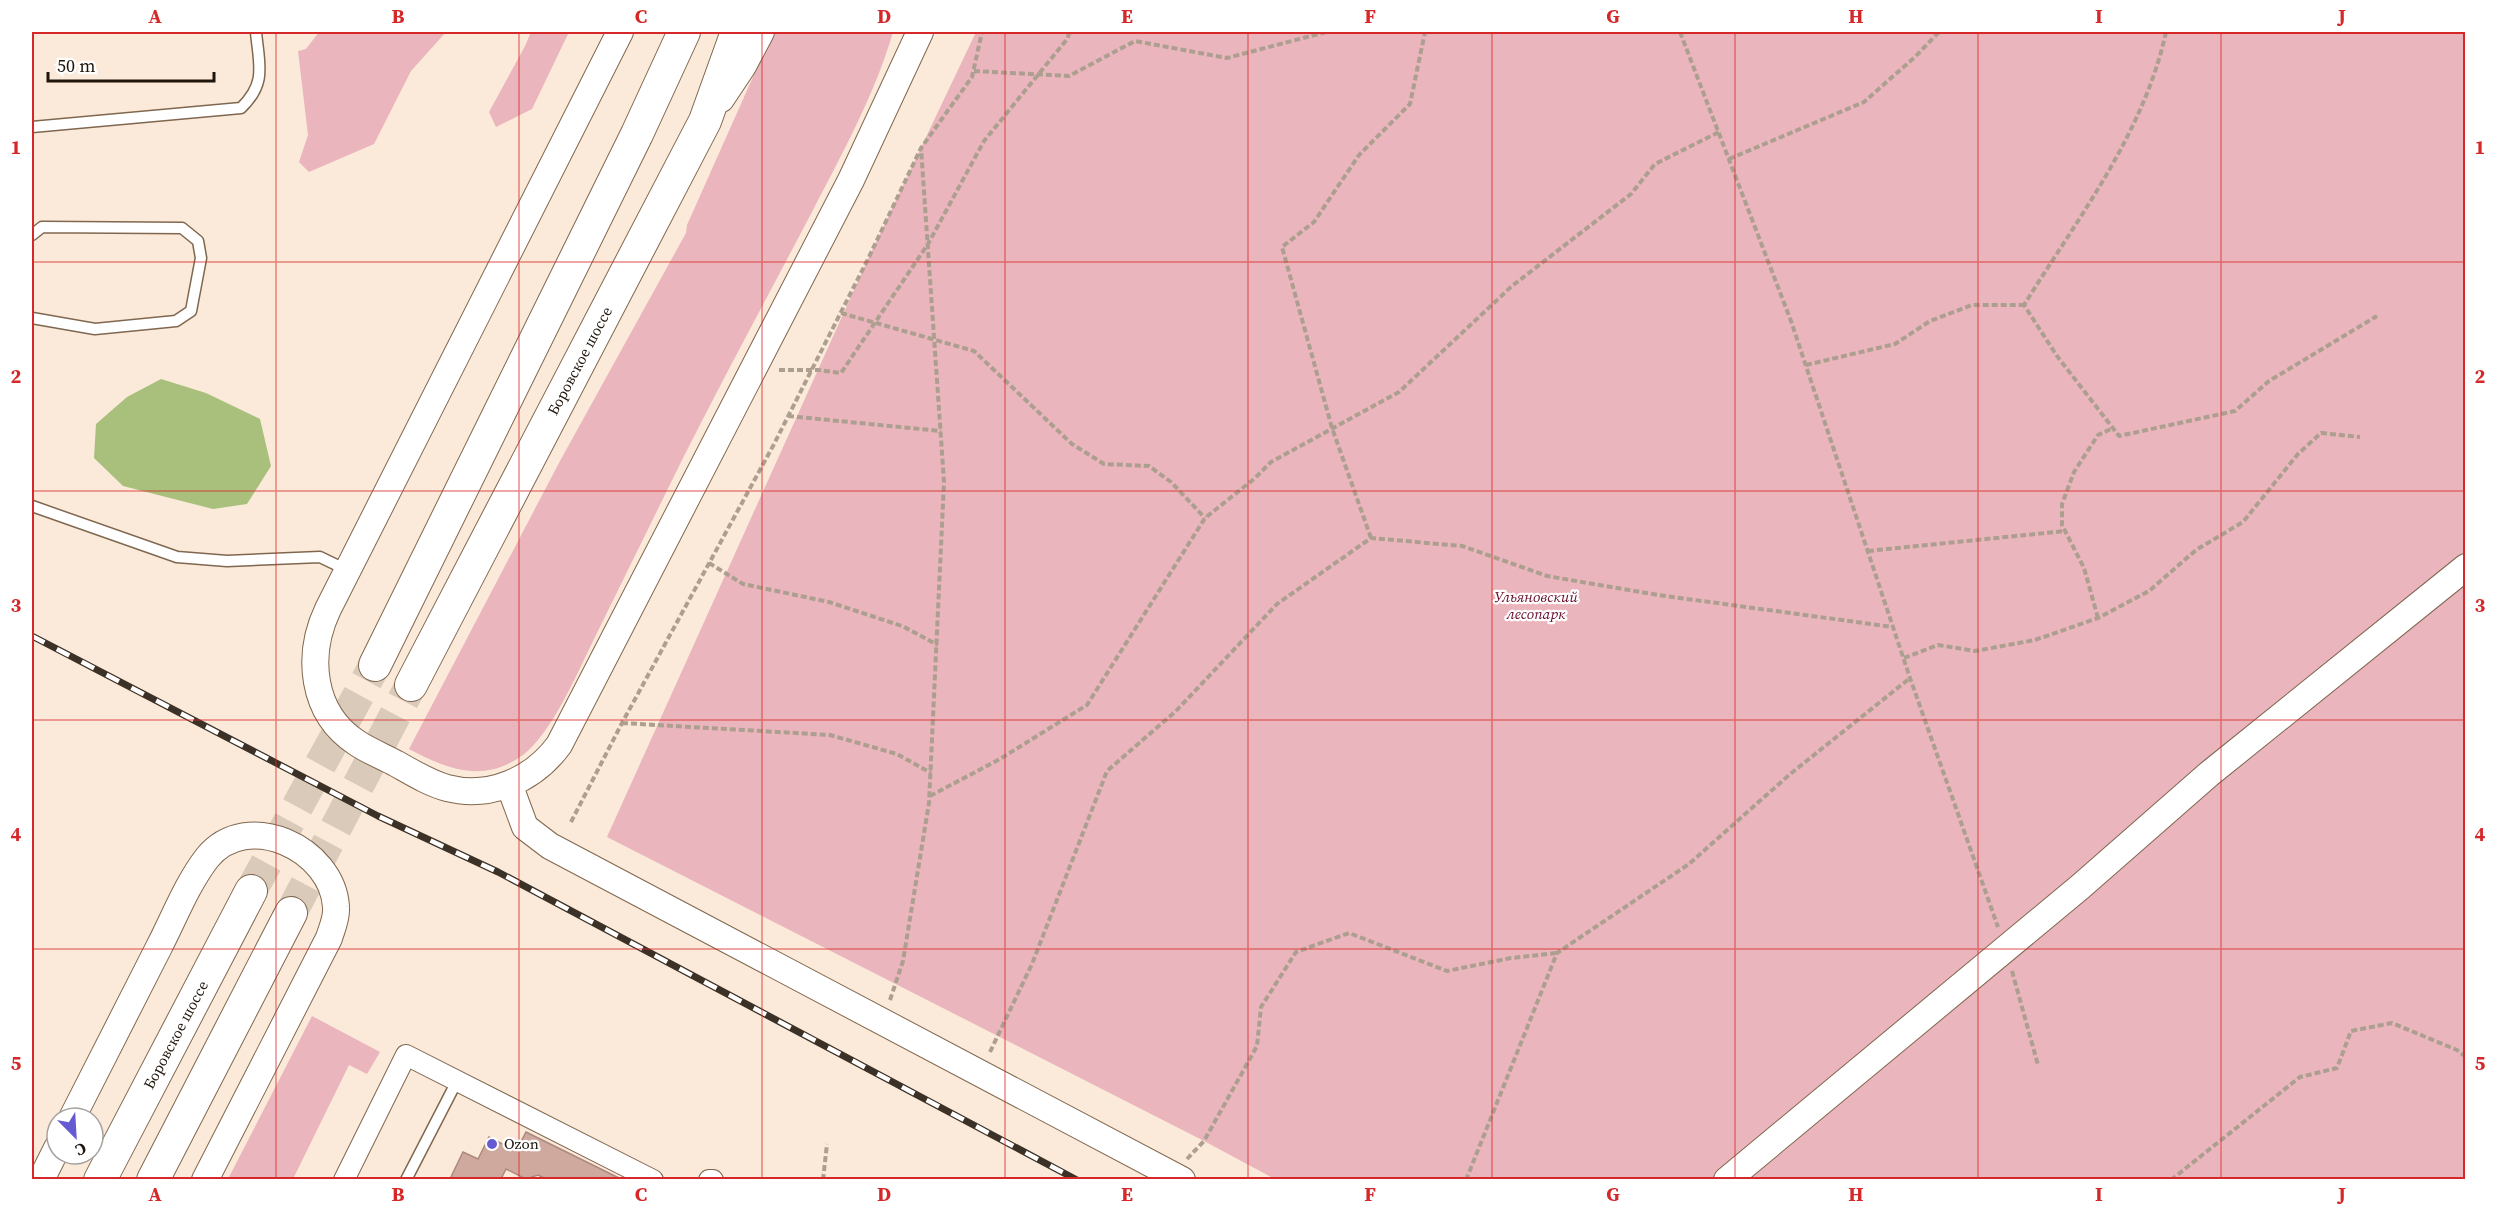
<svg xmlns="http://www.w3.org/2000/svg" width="2497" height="1211" viewBox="0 0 2497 1211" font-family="'Source Serif 4',serif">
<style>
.green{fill:#eab5bc}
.water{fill:#a9c07d}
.building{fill:#cfa99d;stroke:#ad887d;stroke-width:1.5}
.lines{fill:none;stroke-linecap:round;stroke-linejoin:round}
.primary-tunnel{stroke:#dacaba;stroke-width:32;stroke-dasharray:32 16;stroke-linecap:butt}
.service-casing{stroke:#80674f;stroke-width:13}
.minor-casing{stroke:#80674f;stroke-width:22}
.tertiary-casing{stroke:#80674f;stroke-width:28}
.primary-casing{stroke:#80674f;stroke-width:34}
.path{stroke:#ad9f90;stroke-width:4;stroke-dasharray:6 3;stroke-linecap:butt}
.service{stroke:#fff;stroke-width:10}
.minor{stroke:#fff;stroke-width:20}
.tertiary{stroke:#fff;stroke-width:26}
.primary{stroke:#fff;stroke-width:32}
.rail-casing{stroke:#3c3126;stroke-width:7}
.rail{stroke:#fff;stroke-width:4.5;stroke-dasharray:14;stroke-linecap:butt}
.grid{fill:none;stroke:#d62828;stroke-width:1.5;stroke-opacity:0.55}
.poi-dot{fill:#665ad3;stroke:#fff;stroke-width:2}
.labels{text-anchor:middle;stroke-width:4.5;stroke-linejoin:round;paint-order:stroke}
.street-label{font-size:15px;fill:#1f150b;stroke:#fff}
.park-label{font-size:15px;font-style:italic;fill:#660a28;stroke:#fff}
.poi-label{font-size:15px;fill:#1f150b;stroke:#fff;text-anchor:start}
.neatline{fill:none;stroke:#d62828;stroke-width:2}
.grid-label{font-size:20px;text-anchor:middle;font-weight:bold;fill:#d62828}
</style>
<rect width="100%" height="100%" fill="#fbead9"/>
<path class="green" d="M319,32H446L411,71L374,144L309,172L299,162L308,135L298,51L306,49Z
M531,32H569L532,109L496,127L489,112L525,46Z
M773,32H893C875,94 842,154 812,212C769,294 725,375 683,458C654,517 625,576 596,635C579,669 553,732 523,755C483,784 447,769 409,749L560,461L686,233L687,225Z
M976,32H2465V1179H1275L1204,1141L607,837L868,259Z
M312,1016L380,1052L367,1074L349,1065L293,1179H228Z"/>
<path class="water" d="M161,379L206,393L260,419L271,466L247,504L213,509L123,486L94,458L96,424L127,397Z"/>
<path class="building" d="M526,1132L621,1179H546L538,1175L526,1179L506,1169L501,1179H450L463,1152L478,1159L489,1137L516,1151Z"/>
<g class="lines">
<path class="primary-tunnel" d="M251,891L375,665
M291,913L411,685"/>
<g class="service-casing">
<path id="service" d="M32,127L241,108C267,83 259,65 256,32
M32,235L42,227L182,228L198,241L201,258L191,311L176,321L95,329L32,318
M32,506L177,557L227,561L320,557L347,570
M406,1180L457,1081"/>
</g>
<g class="minor-casing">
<path id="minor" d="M344,1180L406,1055L653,1180
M709,1180H713"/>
</g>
<g class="tertiary-casing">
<path id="tertiary" d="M620,32L328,609C306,655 311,713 357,743C369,751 384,757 397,764C413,773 429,783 447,788C490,799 533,780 559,745L851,180L920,32
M721,99L743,66L761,32
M509,784L525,827L550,846L1182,1180
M72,1118C101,1061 130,1004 159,947C174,918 187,884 207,858C247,808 333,849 336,907C337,918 332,928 329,938L205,1180
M41,1180L57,1148
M1727,1180L2080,887L2209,774L2466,567"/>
</g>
<g class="primary-casing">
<path id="primary" d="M375,665L637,134L684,32
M411,685L705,121L737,32
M100,1180L251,891
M153,1180L291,913"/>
</g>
<path class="path" d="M1680,32L1791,321L1910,678L1998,927
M2166,32C2144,133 2078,218 2024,305L2057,356L2119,436L2235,411L2269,381L2377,316
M974,71L1069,76L1135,41L1227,58L1326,32
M1729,159L1864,102L1916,56L1939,32
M841,313L974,351L1072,444L1104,464L1149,466L1171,482L1205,518
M1806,365L1895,344L1930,321L1972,305H2024
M779,370H818L841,373L928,244L984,141L1068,38L1069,32
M788,416L941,431
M1371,538L1332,428L1282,247L1314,222L1359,155L1410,104L1425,32
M1868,551L2065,531
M709,563L743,584L829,602L902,626L938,645
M2098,618L2084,568L2062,525V504L2074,472L2098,435L2113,428
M1904,658L1938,645L1975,651L2035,640L2098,618L2149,591L2196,550L2243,522L2298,454L2321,433L2360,437
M622,723L830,735L897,754L931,773
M930,796L1000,759L1087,705L1205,518L1254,479L1271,462L1399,392L1512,286L1631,194L1655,164L1719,132
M571,822L622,723L773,446L868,259L921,148L972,77L982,32
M2012,971L2038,1065
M890,1000L903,961L929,803L944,482L921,148
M990,1052L1032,964L1107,771L1176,711L1277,604L1371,538L1462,546L1547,576L1658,595L1893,627
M1187,1159L1204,1141L1257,1046L1261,1007L1296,952L1349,933L1447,971L1511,958L1557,953
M823,1180L827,1144
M1466,1180L1557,953L1689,864L1789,775L1910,678
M2171,1180L2300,1077L2337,1068L2351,1031L2392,1023L2457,1050L2466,1057"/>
<use href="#service" class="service"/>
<use href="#minor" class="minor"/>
<use href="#tertiary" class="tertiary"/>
<use href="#primary" class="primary"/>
<g class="rail-casing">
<path id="rail" d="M32,636L378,816L498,872L1077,1180"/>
</g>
<use href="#rail" class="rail"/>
</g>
<path class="grid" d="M276,32V1180M519,32V1180M762,32V1180M1005,32V1180M1248,32V1180M1492,32V1180M1735,32V1180M1978,32V1180M2221,32V1180M32,262H2466M32,491H2466M32,720H2466M32,949H2466"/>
<circle class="poi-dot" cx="492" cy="1144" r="6"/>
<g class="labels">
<g class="street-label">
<text transform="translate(580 361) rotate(-62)" y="5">Боровское шоссе</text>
<text transform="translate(176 1035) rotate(-62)" y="5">Боровское шоссе</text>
</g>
<g class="park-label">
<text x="1536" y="602">Ульяновский<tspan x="1536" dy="17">лесопарк</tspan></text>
</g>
<g class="poi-label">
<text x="504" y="1149">Ozon</text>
</g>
</g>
<rect width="2497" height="1211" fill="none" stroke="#ffffff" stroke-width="66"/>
<g transform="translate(75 1136) rotate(156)"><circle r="28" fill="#ffffff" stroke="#a5a19d" stroke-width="1.5"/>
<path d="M0-4.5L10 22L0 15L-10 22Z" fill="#665ad3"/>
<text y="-9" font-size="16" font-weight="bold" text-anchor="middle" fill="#1f150b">С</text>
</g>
<path d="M48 72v9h166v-9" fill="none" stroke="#1f150b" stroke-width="3"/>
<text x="57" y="72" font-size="18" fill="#1f150b" stroke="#ffffff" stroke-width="4.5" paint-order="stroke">50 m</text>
<rect x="33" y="33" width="2431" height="1145" class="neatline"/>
<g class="grid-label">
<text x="155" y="23">A</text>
<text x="398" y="23">B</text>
<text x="641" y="23">C</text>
<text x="884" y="23">D</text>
<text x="1127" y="23">E</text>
<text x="1370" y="23">F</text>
<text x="1613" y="23">G</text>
<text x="1856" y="23">H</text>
<text x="2099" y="23">I</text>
<text x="2342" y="23">J</text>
<text x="16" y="154">1</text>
<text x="2480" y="154">1</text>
<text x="16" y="383">2</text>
<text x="2480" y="383">2</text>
<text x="16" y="612">3</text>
<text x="2480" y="612">3</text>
<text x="16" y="841">4</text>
<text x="2480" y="841">4</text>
<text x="16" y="1070">5</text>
<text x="2480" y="1070">5</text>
<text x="155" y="1201">A</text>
<text x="398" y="1201">B</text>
<text x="641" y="1201">C</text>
<text x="884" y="1201">D</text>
<text x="1127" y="1201">E</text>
<text x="1370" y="1201">F</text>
<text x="1613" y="1201">G</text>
<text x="1856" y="1201">H</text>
<text x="2099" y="1201">I</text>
<text x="2342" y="1201">J</text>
</g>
</svg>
